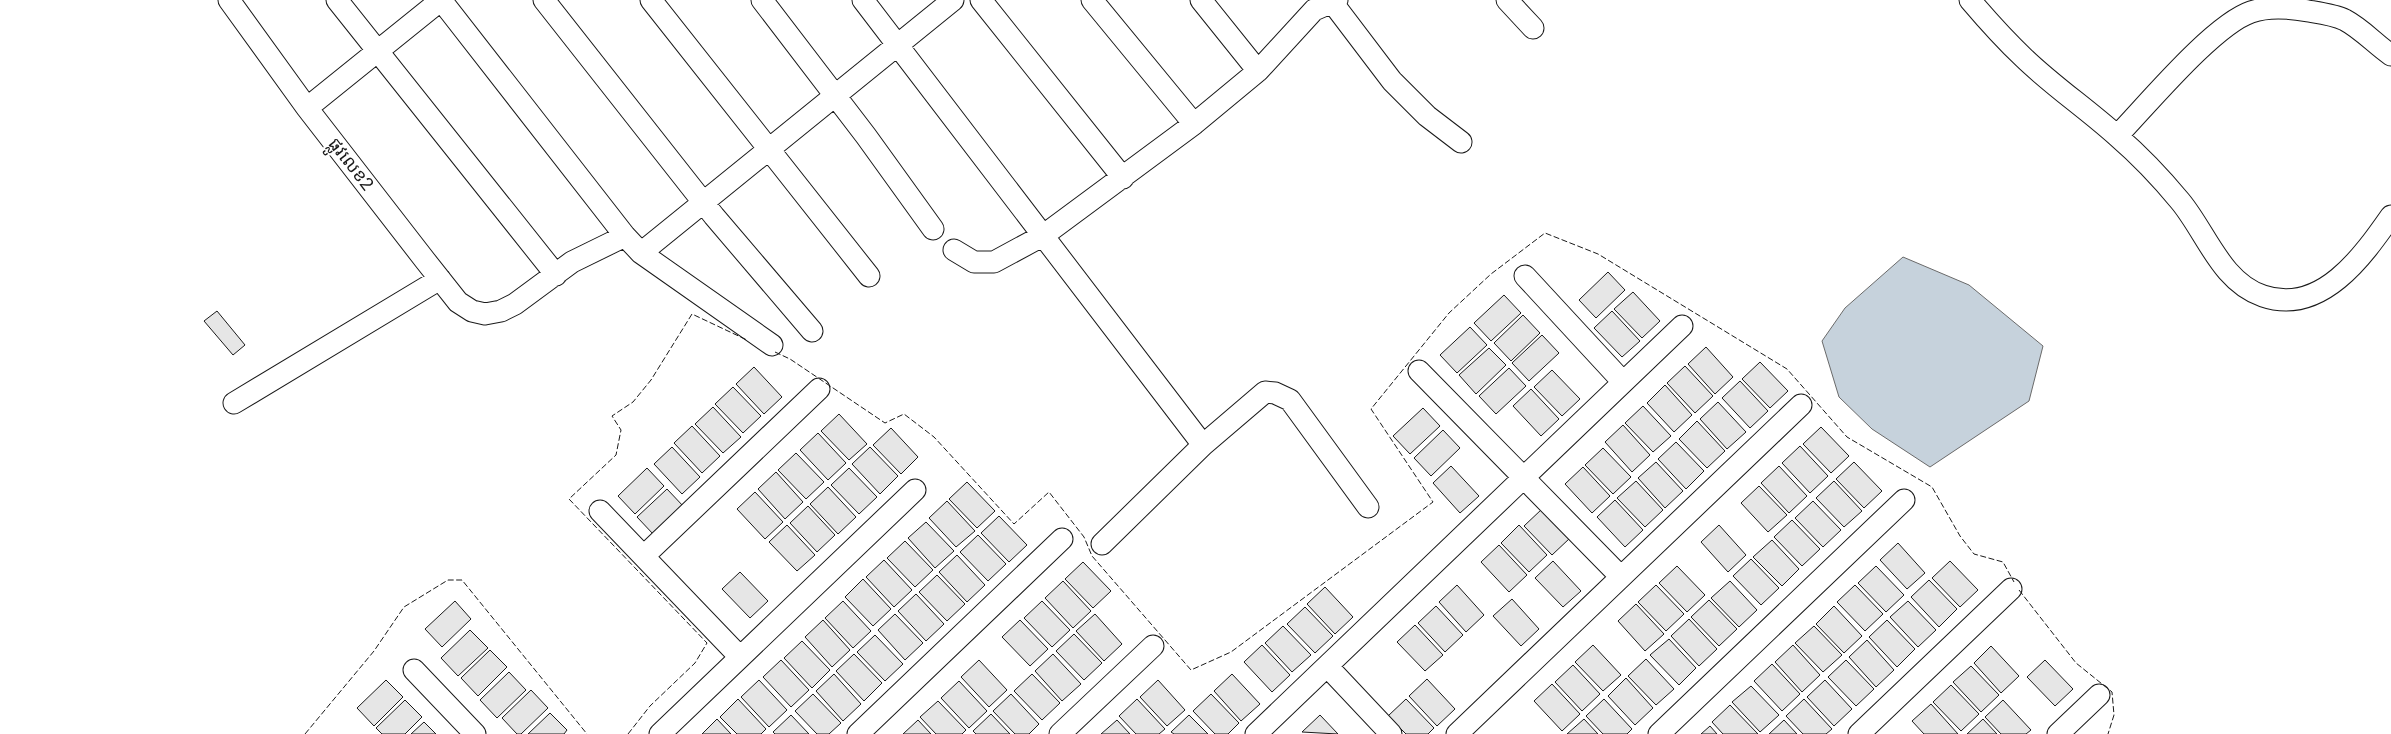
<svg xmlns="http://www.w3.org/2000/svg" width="2391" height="734" viewBox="0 0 2391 734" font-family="Roboto,'Noto Sans Khmer',sans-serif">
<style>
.water{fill:#c6d2dc;stroke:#6a6a6a}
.building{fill:#e6e6e6;stroke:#1a1a1a}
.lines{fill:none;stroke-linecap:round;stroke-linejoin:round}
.minor-casing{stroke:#1a1a1a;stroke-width:23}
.minor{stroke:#fff;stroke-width:21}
.fence{stroke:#1a1a1a;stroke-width:1;stroke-dasharray:6 2.5;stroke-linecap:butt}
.labels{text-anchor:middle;stroke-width:4;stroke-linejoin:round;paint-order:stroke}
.street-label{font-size:18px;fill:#1a1a1a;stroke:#fff}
</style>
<rect width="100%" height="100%" fill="#fff"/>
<path class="water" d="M1903,257L1969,285L2043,346L2029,401L1930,467L1872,429L1839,397L1822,341L1845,308Z"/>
<path class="building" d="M1608,272L1625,290L1596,318L1579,300Z
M1633,292L1660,321L1642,338L1614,309Z
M1504,295L1521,313L1491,341L1474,323Z
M217,311L245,345L233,355L204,321Z
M1612,311L1640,341L1622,357L1594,328Z
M1523,315L1540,333L1511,361L1494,343Z
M1470,327L1487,345L1457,373L1440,355Z
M1542,335L1559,353L1529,381L1512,363Z
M1706,347L1733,377L1715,394L1688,364Z
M1489,348L1506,365L1476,394L1459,375Z
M1760,362L1788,391L1770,408L1742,379Z
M1685,366L1713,396L1695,413L1667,383Z
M754,367L782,397L764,414L736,384Z
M1509,368L1526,386L1496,414L1479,396Z
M1552,370L1580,399L1562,416L1534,387Z
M1740,381L1768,411L1750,428L1722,398Z
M1665,385L1692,415L1674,432L1647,403Z
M733,387L761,416L743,433L715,404Z
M1531,389L1559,419L1541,436L1513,406Z
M1718,402L1746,432L1727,449L1700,419Z
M1643,406L1671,436L1653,452L1625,423Z
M713,407L741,437L723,453L695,424Z
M1423,408L1440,426L1410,454L1393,436Z
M839,414L867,444L849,460L821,431Z
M1697,421L1725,451L1707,468L1679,439Z
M1623,425L1650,455L1632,472L1605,442Z
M692,426L720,456L702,473L674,443Z
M1821,427L1849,456L1831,473L1803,444Z
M891,428L918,457L901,474L873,445Z
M1443,430L1460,448L1431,476L1414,458Z
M818,433L846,463L828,480L800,450Z
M1676,442L1704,471L1686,489L1658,459Z
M1800,446L1828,476L1810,493L1782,463Z
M672,447L700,477L682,494L654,464Z
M870,447L898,476L880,494L852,464Z
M1603,448L1631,477L1613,494L1585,465Z
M796,453L824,482L806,499L778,470Z
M1656,462L1683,491L1665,508L1638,478Z
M1854,462L1882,491L1864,508L1836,479Z
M1451,466L1479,496L1460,513L1433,483Z
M1779,466L1807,496L1789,513L1761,483Z
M1583,467L1610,496L1592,513L1565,484Z
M647,468L664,486L635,514L618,496Z
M849,468L877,497L859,514L831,485Z
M776,472L803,502L785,519L758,489Z
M1636,481L1663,510L1645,527L1617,498Z
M1834,481L1862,511L1844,527L1816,498Z
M967,482L995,511L977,528L949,499Z
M1759,486L1787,515L1768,532L1741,503Z
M828,487L856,517L838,534L810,504Z
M667,489L684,507L654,535L637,517Z
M755,492L783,522L765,539L737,509Z
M1615,500L1643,530L1625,547L1597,517Z
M947,501L975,531L956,547L929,518Z
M1813,501L1841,530L1823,547L1795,518Z
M808,506L835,535L817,552L790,523Z
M1542,509L1570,538L1552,555L1524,526Z
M999,516L1027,545L1009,562L981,533Z
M1792,520L1820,549L1802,566L1774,537Z
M926,522L954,551L935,568L908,538Z
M787,525L815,555L797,571L769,542Z
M1519,525L1547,555L1529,572L1501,543Z
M1719,525L1746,555L1728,572L1701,542Z
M978,535L1006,564L988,581L960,552Z
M1772,540L1799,569L1782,586L1753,557Z
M905,541L933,570L915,587L887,558Z
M1898,543L1925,573L1907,589L1880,560Z
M1499,545L1527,575L1509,592L1481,562Z
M957,555L985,585L967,602L939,572Z
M1751,559L1779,588L1761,605L1733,576Z
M884,560L912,590L894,607L866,577Z
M1553,561L1581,591L1563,607L1535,578Z
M1950,561L1978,590L1960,607L1932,578Z
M1083,562L1111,591L1093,608L1065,579Z
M1677,566L1705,595L1687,612L1659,583Z
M1876,566L1904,595L1886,612L1858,583Z
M740,572L768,601L750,618L722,589Z
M937,575L965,604L947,621L919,592Z
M863,579L891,609L873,626L845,597Z
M1929,580L1957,609L1939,627L1911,597Z
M1063,581L1091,611L1073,628L1045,598Z
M1730,581L1757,610L1739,627L1711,598Z
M1457,585L1484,615L1466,632L1439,602Z
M1656,585L1684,614L1666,631L1638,602Z
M1855,585L1883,614L1865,631L1837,602Z
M1325,587L1353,617L1335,634L1307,604Z
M916,594L944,624L926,641L898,611Z
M1512,599L1539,629L1521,646L1493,616Z
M1709,600L1737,629L1719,646L1691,617Z
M455,601L471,619L442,647L425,629Z
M843,601L871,631L853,648L825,618Z
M1042,601L1070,630L1052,647L1024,618Z
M1908,601L1936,630L1918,647L1890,617Z
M1636,604L1664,634L1645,651L1618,621Z
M1436,606L1463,635L1445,652L1418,623Z
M1834,606L1862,636L1844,653L1816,624Z
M1305,607L1333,636L1315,653L1287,624Z
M895,614L923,643L905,660L878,630Z
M1095,614L1122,644L1104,661L1076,631Z
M1689,619L1717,649L1699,666L1671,636Z
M823,620L850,650L832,667L805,637Z
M1020,620L1048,649L1030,666L1002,637Z
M1887,620L1915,649L1897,667L1869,637Z
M1415,625L1443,655L1425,671L1397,642Z
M1283,626L1311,655L1292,672L1265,643Z
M1814,626L1842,655L1823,672L1795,643Z
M470,630L488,648L458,676L441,658Z
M1074,634L1102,663L1084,680L1056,651Z
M875,635L903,664L885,681L857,652Z
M1669,639L1696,668L1679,685L1650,655Z
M1867,640L1894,670L1876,687L1849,657Z
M802,641L830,670L812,688L784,658Z
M1262,645L1290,675L1272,692L1244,662Z
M1593,645L1621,675L1603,691L1575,662Z
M1793,645L1820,675L1802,692L1775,662Z
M1991,646L2019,676L2001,693L1974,663Z
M490,650L507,667L478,696L461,678Z
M854,654L882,683L864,701L836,671Z
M1053,654L1081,684L1062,701L1035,671Z
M1646,659L1674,689L1656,705L1628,676Z
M781,660L809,690L791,707L763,677Z
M979,660L1007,690L989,707L961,677Z
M1846,660L1874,689L1856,706L1828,677Z
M2045,660L2073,689L2055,706L2027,677Z
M1772,664L1800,694L1782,711L1754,681Z
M1573,665L1600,694L1582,711L1555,682Z
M1971,666L1999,695L1981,712L1953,682Z
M509,672L526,690L497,718L480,700Z
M834,674L861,704L843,721L816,691Z
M1032,674L1060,703L1042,720L1014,691Z
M1232,674L1260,704L1241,721L1214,691Z
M1626,678L1653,708L1635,725L1608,696Z
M1427,679L1455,709L1437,726L1409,696Z
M386,680L403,697L374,726L357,708Z
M759,680L787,710L769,727L741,697Z
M1158,680L1185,710L1167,726L1140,697Z
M1825,680L1852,709L1834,726L1807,697Z
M959,681L987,711L969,728L941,698Z
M1552,684L1580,714L1562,731L1534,701Z
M1951,685L1979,714L1961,731L1933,702Z
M1751,686L1779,715L1760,732L1732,702Z
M531,690L548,708L521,734H517L502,718Z
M813,694L841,723L829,734H817L795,711Z
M1011,694L1039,724L1029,734H1015L993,711Z
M1211,694L1239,723L1228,734H1215L1193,711Z
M738,699L766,729L761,734H737L720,717Z
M1137,699L1165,729L1159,734H1136L1119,716Z
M1406,699L1434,728L1428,734H1406L1388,716Z
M1604,699L1632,729L1627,734H1603L1586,716Z
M1804,699L1832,729L1826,734H1803L1786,716Z
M405,700L422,717L405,734H382L376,728Z
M2003,700L2031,730L2026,734H2001L1985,717Z
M938,701L966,730L962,734H936L920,717Z
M1931,704L1958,734H1924L1912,721Z
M1730,705L1758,734H1723L1712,722Z
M550,713L567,730L564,734H528Z
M991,714L1010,734H976L973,731Z
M791,715L809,734H775L773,732Z
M1189,715L1208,734H1174L1171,732Z
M1320,715L1338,734L1302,732Z
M717,719L731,734H702Z
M1584,719L1598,734H1567Z
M1983,719L1997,734H1967Z
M918,720L931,734H903Z
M1117,720L1130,734H1101Z
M1784,720L1797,734H1769Z
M424,722L436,734H411Z
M1710,726L1717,734H1701Z"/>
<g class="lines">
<g class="minor-casing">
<path id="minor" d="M229,0L307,108L424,259L458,302L472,311L485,314L501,311L515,304L572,262L625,236
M337,0L556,275
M441,0L625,236L641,253L772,345
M544,0L714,216L812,331
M651,0L869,276
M762,0L866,136L933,229
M863,0L1203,445
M981,0L1123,178
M1092,0L1194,124
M1201,0L1258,71
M1507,0L1533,28
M1970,0C1987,20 2005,40 2024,58C2053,86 2087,109 2117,136C2139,155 2161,178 2180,201C2206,232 2221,282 2263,296C2321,316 2363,256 2391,216
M1332,2L1392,81L1427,116L1461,142
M307,108L441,0
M2117,136C2147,105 2213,25 2251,12C2268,6 2292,8 2308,11C2320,13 2335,15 2345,20C2362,29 2375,44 2391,55
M954,250L974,262H994L1044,235L1194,124L1258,71L1314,10L1337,0
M641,253L953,0
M1525,276L1623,382
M1419,371L1621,577
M234,403L440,279
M600,511L740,657
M1102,544L1203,445L1265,392L1275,393L1290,400L1368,507
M644,556L819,389
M1327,666L1391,734
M414,670L475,734
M660,734L915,490
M858,734L1062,539
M1060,734L1153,646
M1256,734L1682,326
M1457,734L1801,405
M1659,734L1904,500
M1859,734L2011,589
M2058,734L2099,695"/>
</g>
<use href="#minor" class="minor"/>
<path class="fence" d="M775,352L790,359L885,423L904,414L934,437L1014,524L1049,492L1084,537L1092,556L1191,670L1231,652L1433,502L1371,409L1449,313L1491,274L1545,233L1598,254L1787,369L1847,437L1932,487L1960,536L1974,554L2003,562L2014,582
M2019,590L2076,663L2112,692L2114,715L2108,734
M305,734L374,651L404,607L448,580H462L587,734
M628,734L650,706L695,663L707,643L569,499L616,455L621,430L612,416L633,402L651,380L692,314L747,340"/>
</g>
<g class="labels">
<g class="street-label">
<text transform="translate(351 164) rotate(52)" y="6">ផ្លូវលេខ2</text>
</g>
</g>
</svg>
